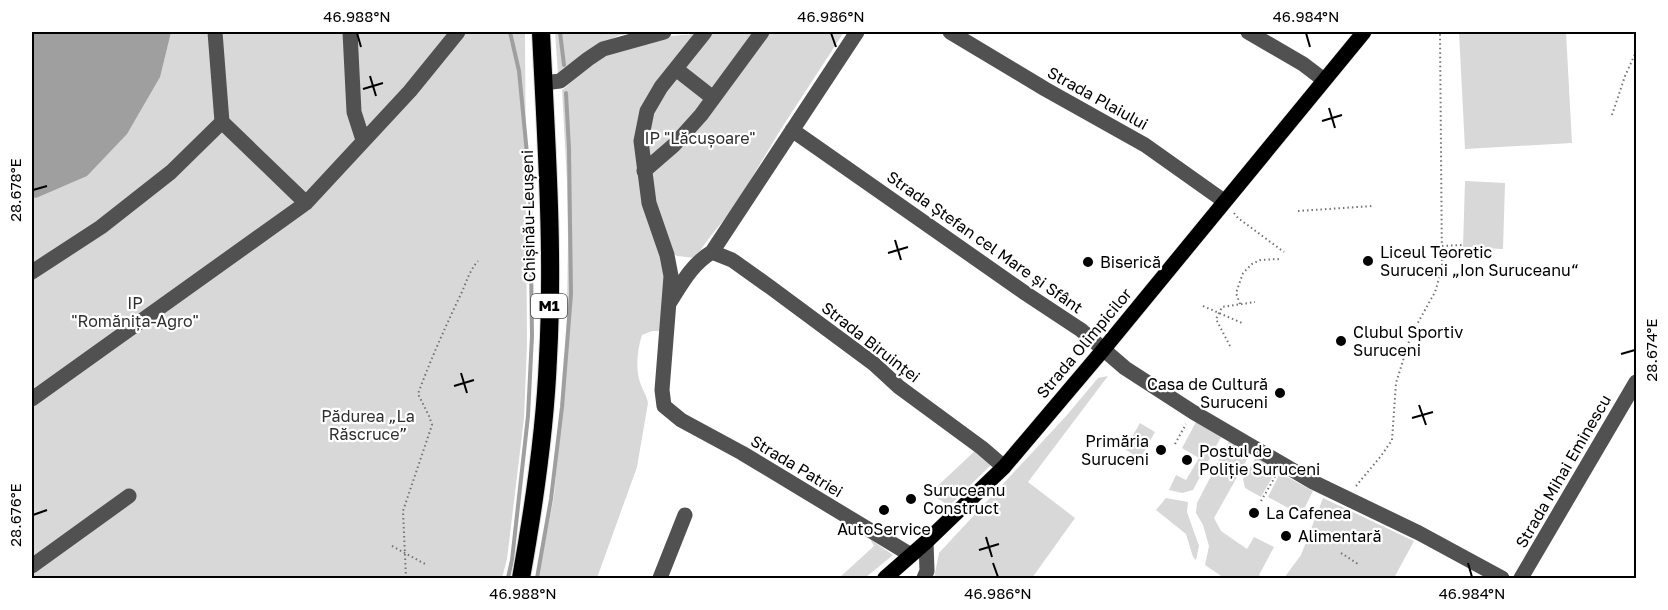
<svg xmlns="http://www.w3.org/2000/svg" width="1668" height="610" viewBox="0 0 1668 610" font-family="'Golos Text',sans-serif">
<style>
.green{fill:#d8d8d8}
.water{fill:#9f9f9f}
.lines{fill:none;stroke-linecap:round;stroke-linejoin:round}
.stream{stroke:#9f9f9f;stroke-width:4}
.major-casing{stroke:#dbdbdb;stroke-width:16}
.highway-casing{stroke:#dbdbdb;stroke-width:20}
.path{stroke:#737373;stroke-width:2;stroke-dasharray:1.5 3;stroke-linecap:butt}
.minor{stroke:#515151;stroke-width:15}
.major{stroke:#000;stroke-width:15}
.highway{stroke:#000;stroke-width:18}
.ticks{fill:none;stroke:#000;stroke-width:2}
.poi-dot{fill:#000;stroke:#fff;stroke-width:2}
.labels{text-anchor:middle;stroke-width:4.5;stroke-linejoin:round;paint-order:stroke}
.shield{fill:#fff;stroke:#4c4c4c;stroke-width:1.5}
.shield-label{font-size:15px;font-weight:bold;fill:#000}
.street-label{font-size:16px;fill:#000;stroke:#fff}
.park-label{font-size:16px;fill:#2f2f2f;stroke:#fff}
.poi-label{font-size:16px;fill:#000;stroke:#fff;text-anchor:start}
.neatline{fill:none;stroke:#000;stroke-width:2}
.ticks-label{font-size:15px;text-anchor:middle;fill:#000}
</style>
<rect width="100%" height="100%" fill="#fff"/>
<path class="green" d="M161,32H525L527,344L524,418L507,559L502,578H32V187Z
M555,32H642L620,35L596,46L558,74Z
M692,32H844L781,129L733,209L709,238L695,258L677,256L659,244L665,257L662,331H652L642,335C637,350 635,370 641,385C643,391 647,396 648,403L637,467L597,578H538L554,496L566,370L568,241L567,182L562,90C574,81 583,69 594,61C612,49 669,33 689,35Z
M1459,32H1566L1572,143L1465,149Z
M1465,181L1505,183L1503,249L1463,247Z
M1108,376L1028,482L1075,518L1032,578H934L939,553L1067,415L1098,378Z
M1196,422L1221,437L1193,490L1182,493L1169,490L1176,475L1186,480L1199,458L1182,448Z
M1140,423L1155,432L1140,459L1125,449Z
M1229,441L1250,454L1214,518L1221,531L1247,549L1254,537L1274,547L1259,575L1264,578H1224L1205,565L1209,546L1203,525L1196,513L1197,503Z
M977,449L991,465L949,506L930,493Z
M1256,457L1277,469L1261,497L1245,488L1243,479Z
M1280,473L1313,491L1301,515L1268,497Z
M1166,498L1188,502L1187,512L1199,546L1196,560L1193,557L1186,534L1156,510Z
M1323,498L1414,541L1394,578H1284L1301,555Z
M870,539L893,555L865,578H839L874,546Z"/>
<path class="water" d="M32,32H171L160,77L127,134L87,176L36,198L32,197Z"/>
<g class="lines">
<path class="stream" d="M560,32L564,65
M508,578L512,560L528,416L532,336L530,185L519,71L510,32
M537,578L551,499L562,407L571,294L569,149L566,93"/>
<g class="major-casing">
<path id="major" d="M885,578L926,542L1004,467L1103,350L1364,32"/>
</g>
<g class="highway-casing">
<path id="highway" d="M521,578C534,506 545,432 548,358C554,249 546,140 541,32"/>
</g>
<path class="path" d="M1612,115L1625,76L1636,52
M1298,211L1373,206
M1234,213L1238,218L1284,252
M1442,246L1463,245
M1240,304L1236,293L1243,273L1252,264L1260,260L1280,259
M1203,306L1242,323
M1230,346L1216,319L1222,307L1255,302
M1175,444L1186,424
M1356,486L1381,456L1392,440L1396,383L1411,335L1435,292L1442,269L1440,32
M1261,501L1275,477
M392,546L425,564
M1341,553L1358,564
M406,578L403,511L432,425L429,416L418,394C430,361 444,330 459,298C466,285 468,272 478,261"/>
<path class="minor" d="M350,32L354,112L363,140
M705,32L661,87L647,111L641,141L649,203L667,255L671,276L662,390L664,406L681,420L742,453L911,555
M950,32L1045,89L1145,145L1224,201
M1248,32L1303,64L1324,80
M676,69L713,98
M543,83L560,81L588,59L603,49L664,32
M222,122L306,203
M792,130L1025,293L1081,330L1125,368L1193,412L1313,482L1419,533L1502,578
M644,171L674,145L701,115L762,32
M712,252L732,260L770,287L874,364L899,387L982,448L1004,467
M32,272L101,227L171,172L222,122L215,32
M670,302C682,283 692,264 712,252L857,32
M32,399L306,203L410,91L458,32
M32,566L129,496
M660,578L685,515
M924,578L927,571L926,542
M1521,578L1636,382"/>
<use href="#major" class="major"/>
<use href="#highway" class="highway"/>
</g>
<path class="ticks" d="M357,33L361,47M831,33L836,47M1306,33L1310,47M370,76L376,96M363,89L383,83M1329,108L1335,128M1322,121L1342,115M33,190L47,186M895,240L901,260M888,253L908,247M1621,354L1635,350M461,373L467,393M454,386L474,380M1419,405L1426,425M1412,418L1433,412M33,515L47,510M986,537L992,557M979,550L999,544M519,563L523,577M993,563L998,577M1468,563L1472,577"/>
<g class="poi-dot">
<circle cx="1368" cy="261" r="6"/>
<circle cx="1088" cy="262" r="6"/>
<circle cx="1341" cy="341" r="6"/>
<circle cx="1280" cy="393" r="6"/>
<circle cx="1161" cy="450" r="6"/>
<circle cx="1187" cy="460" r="6"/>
<circle cx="911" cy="499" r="6"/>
<circle cx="884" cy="510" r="6"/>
<circle cx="1254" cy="513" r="6"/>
<circle cx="1286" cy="536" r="6"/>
</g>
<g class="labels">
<rect class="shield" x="531" y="294" width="36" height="24" rx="4.5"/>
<g class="shield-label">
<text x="549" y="311">M1</text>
</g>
<g class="street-label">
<text transform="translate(1098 98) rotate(29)" y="6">Strada Plaiului</text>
<text transform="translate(528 216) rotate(-91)" y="6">Chișinău-Leușeni</text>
<text transform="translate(985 242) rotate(35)" y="6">Strada Ștefan cel Mare și Sfânt</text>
<text transform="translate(871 342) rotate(38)" y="6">Strada Biruinței</text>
<text transform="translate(1084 343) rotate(-50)" y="6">Strada Olimpicilor</text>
<text transform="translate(797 466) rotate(31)" y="6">Strada Patriei</text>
<text transform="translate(1563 471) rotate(-60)" y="6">Strada Mihai Eminescu</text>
</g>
<g class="park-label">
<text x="700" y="144">IP "Lăcușoare"</text>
<text x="135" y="309">IP<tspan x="135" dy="18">"Romănița-Agro"</tspan></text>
<text x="368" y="422">Pădurea „La<tspan x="368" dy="18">Răscruce”</tspan></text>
</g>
<g class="poi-label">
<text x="1380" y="258">Liceul Teoretic<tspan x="1380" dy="18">Suruceni „Ion Suruceanu“</tspan></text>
<text x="1100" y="268">Biserică</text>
<text x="1353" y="338">Clubul Sportiv<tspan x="1353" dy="18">Suruceni</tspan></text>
<text x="1268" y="390" text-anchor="end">Casa de Cultură<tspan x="1268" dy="18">Suruceni</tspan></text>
<text x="1149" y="447" text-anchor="end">Primăria<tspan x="1149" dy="18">Suruceni</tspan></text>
<text x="1199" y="457">Postul de<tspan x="1199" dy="18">Poliție Suruceni</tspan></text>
<text x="923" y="496">Suruceanu<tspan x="923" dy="18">Construct</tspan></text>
<text x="1266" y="519">La Cafenea</text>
<text x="884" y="535" text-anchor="middle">AutoService</text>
<text x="1298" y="542">Alimentară</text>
</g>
</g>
<rect width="1668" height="610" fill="none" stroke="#ffffff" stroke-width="66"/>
<rect x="33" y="33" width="1602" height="544" class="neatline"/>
<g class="ticks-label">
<text x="357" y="22">46.988°N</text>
<text x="831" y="22">46.986°N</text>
<text x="1306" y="22">46.984°N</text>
<text transform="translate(16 190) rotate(-90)" y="5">28.678°E</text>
<text transform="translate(1652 350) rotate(-90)" y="5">28.674°E</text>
<text transform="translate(16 515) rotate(-90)" y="5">28.676°E</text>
<text x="523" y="599">46.988°N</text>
<text x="998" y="599">46.986°N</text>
<text x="1472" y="599">46.984°N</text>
</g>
</svg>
